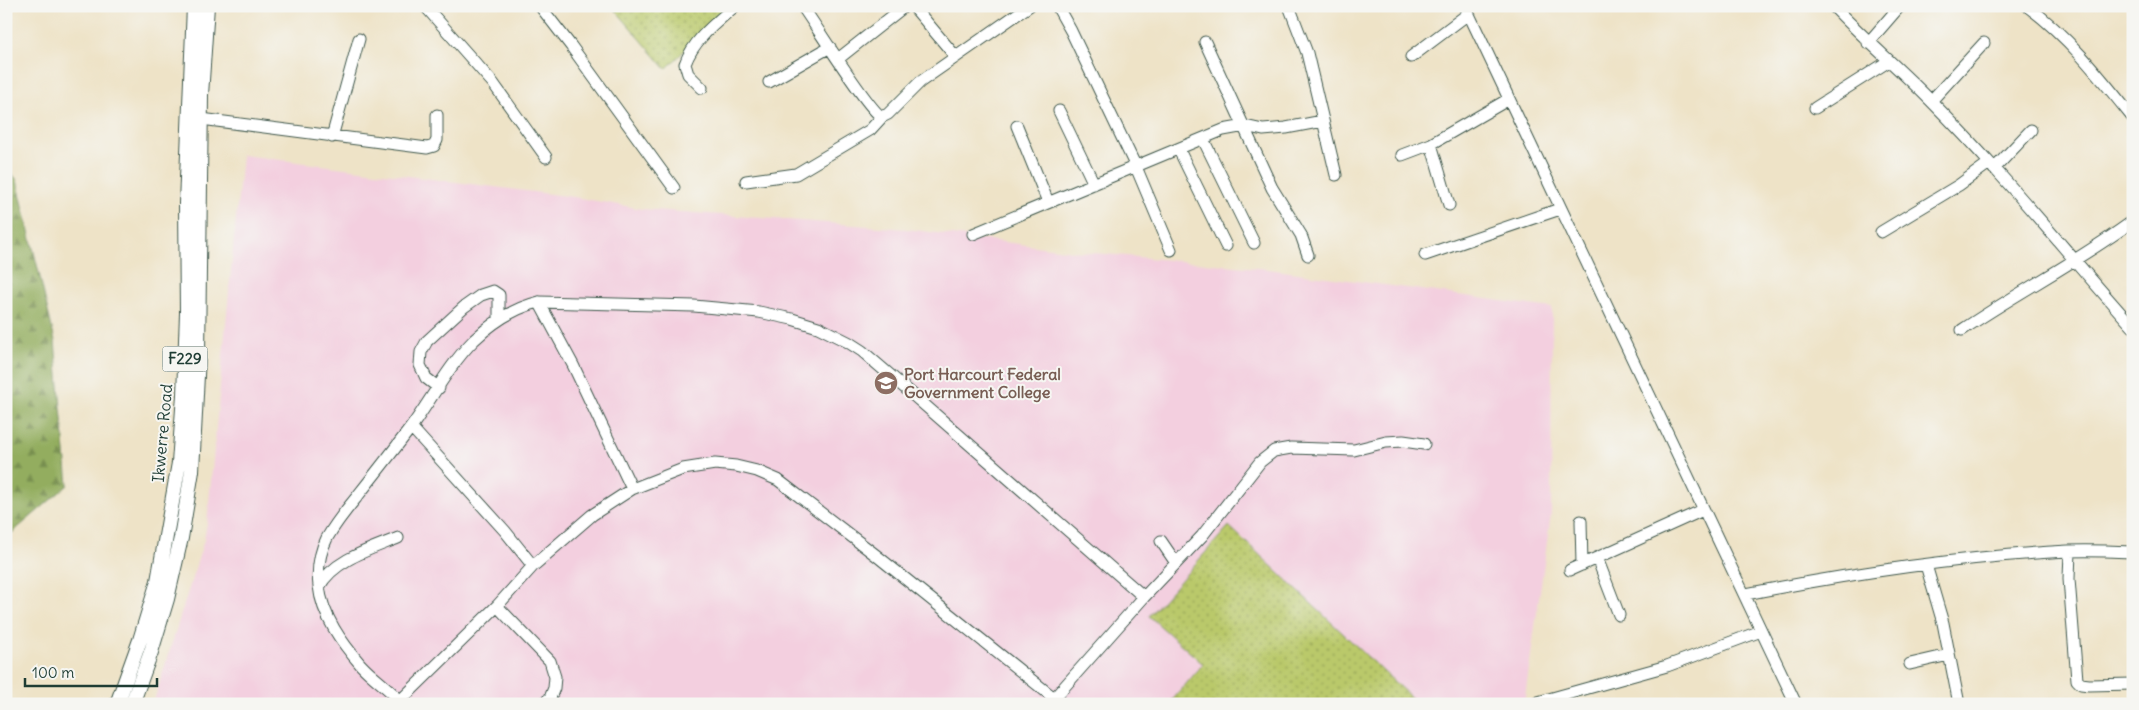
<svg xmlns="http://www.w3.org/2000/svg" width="2139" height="710" viewBox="0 0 2139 710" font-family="Delius,sans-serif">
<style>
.built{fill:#f3cfdf}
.grass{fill:url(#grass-dots);stroke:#6c8350}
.forest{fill:url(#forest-firs);stroke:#59754a}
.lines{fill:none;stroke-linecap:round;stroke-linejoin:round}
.minor-casing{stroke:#3e564a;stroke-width:13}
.major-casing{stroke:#3e564a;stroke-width:16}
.minor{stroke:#fff;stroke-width:11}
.major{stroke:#fff;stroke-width:14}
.labels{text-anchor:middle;stroke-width:4;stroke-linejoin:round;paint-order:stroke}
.shield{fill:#f6f6f2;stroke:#60746d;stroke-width:1}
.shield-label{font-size:15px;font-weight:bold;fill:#1f3d34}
.education-label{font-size:16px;font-weight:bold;fill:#785e54;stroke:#f6f6f2;text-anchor:start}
.street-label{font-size:16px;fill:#1f3d34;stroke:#f6f6f2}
</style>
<defs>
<pattern id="grass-dots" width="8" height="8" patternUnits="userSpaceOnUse" patternTransform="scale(1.25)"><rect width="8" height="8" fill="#bac96b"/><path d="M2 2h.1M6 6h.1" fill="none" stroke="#97a459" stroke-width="1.8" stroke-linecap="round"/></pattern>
<pattern id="forest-firs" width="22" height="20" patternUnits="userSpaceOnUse" patternTransform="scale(1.25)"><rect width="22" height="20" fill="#93ad5f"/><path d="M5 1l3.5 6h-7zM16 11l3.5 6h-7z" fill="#778e4f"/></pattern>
</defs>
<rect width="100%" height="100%" fill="#f6f6f2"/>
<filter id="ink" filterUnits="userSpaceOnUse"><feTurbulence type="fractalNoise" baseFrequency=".02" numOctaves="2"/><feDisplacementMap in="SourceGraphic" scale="10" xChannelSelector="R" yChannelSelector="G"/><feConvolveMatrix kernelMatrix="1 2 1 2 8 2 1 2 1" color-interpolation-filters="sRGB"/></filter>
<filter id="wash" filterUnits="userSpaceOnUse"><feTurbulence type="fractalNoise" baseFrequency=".0096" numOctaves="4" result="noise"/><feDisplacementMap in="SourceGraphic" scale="20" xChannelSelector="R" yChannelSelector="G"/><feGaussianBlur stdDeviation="1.12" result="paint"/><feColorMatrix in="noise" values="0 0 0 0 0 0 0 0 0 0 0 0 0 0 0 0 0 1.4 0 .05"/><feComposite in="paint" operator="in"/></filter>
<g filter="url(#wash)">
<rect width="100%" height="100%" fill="#eee3c7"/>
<path class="built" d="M242,155L574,197L642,209L907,229L1072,251L1268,269L1552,308L1551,514L1524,704H153L204,540L207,523Z"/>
<path class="grass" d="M612,6H730L666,69Z
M1229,526L1418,704H1169L1203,664L1149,616Z"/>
<path class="forest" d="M6,166L17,180L55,341L68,485L6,538Z"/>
</g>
<g filter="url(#ink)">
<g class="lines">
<g class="minor-casing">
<path id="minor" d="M425,6L493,83L546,157
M540,6L571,46L674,188
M802,6C815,24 869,111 882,117L888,114L920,82L1029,6
M913,6L956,57
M1057,6L1071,31L1136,167L1171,250
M1289,6L1307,53L1336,175
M1465,6L1796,704
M1833,6C1864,39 1899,68 1931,101C2002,172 2066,252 2133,327
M2027,6C2069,37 2101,78 2133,118
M1205,42L1272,188L1301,235L1308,255
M1868,43L1900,6
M1411,57L1468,14
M838,59L905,6
M769,82L830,47
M702,88L688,74L685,64C694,39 716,23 735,6
M1931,101L1984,43
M1815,108L1889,61
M1059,111L1094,184
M201,119L427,148L434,146L437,140V115
M1017,126L1048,202
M332,137L359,39
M1203,139L1254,243
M1431,144L1449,205
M1179,150L1226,246
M1402,155L1431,144L1509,99
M1994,169L2031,130
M746,181L796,174L870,130L882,117
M1881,232L1959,185L1989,163
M973,234L1223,130L1245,126L1263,130L1286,128L1323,121
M1425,255L1560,209
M539,302L573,365L632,489
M1962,330C2018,292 2079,261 2133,221
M439,388L426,378L420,365L421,352L427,341L464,307L481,295L493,291L499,295V319
M411,427L505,531L533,566
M1581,521L1582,565
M1161,541L1176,563
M2070,551L2069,579L2077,680L2081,684L2089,685L2133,684
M1597,558L1619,615
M1926,565L1943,623L1959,704
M1570,570L1703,510
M319,587C333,560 371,549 398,538
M1746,594C1852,573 1960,557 2068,551C2090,550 2111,551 2133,552
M497,606L550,661L555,677L554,688L550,698L543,704
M1910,664L1949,655
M400,701L497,606L533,566L592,515L632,489L683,469L715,464L736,466L757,471L778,480L877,556L1054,698
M1538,702L1667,666L1761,631
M403,704C390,689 374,679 361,665C342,643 322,616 319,586C317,570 320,552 327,538C335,524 346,510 356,498C375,474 394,450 412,426C432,398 450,364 474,340C493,322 514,308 539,302L694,306L759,312L792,319L818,327L848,342L862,351L912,394L1144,597
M1049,704L1144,597L1202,536L1260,462L1274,451L1291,448L1354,450L1386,442L1403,441L1424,444"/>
</g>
<g class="major-casing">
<path id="major" d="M117,704L140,640L158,581L179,463L184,395L187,313L186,203L194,6
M132,704L151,652L167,599L181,538L192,471L198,356L201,95L207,6"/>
</g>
<use href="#minor" class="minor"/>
<use href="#major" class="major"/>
</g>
</g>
<defs>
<g id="university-disc" transform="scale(1.25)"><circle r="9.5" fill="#8d6e63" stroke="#f6f6f2"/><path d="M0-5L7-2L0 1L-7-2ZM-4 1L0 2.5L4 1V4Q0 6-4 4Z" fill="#fff"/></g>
</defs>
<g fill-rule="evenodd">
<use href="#university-disc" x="886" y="383"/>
</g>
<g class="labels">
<rect class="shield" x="162.5" y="346.5" width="45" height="25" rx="4"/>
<g class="shield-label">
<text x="185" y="364">F229</text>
</g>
<g class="education-label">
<text x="904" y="380">Port Harcourt Federal<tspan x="904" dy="18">Government College</tspan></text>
</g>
<g class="street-label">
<text transform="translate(162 433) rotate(-85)" y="6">Ikwerre Road</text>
</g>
</g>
<rect width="2139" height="710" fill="none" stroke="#f6f6f2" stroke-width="25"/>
<path d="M25 678v8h132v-8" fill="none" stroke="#1f3d34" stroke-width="2.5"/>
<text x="32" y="678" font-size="15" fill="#1f3d34" stroke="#f6f6f2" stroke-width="4" paint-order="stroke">100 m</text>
</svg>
